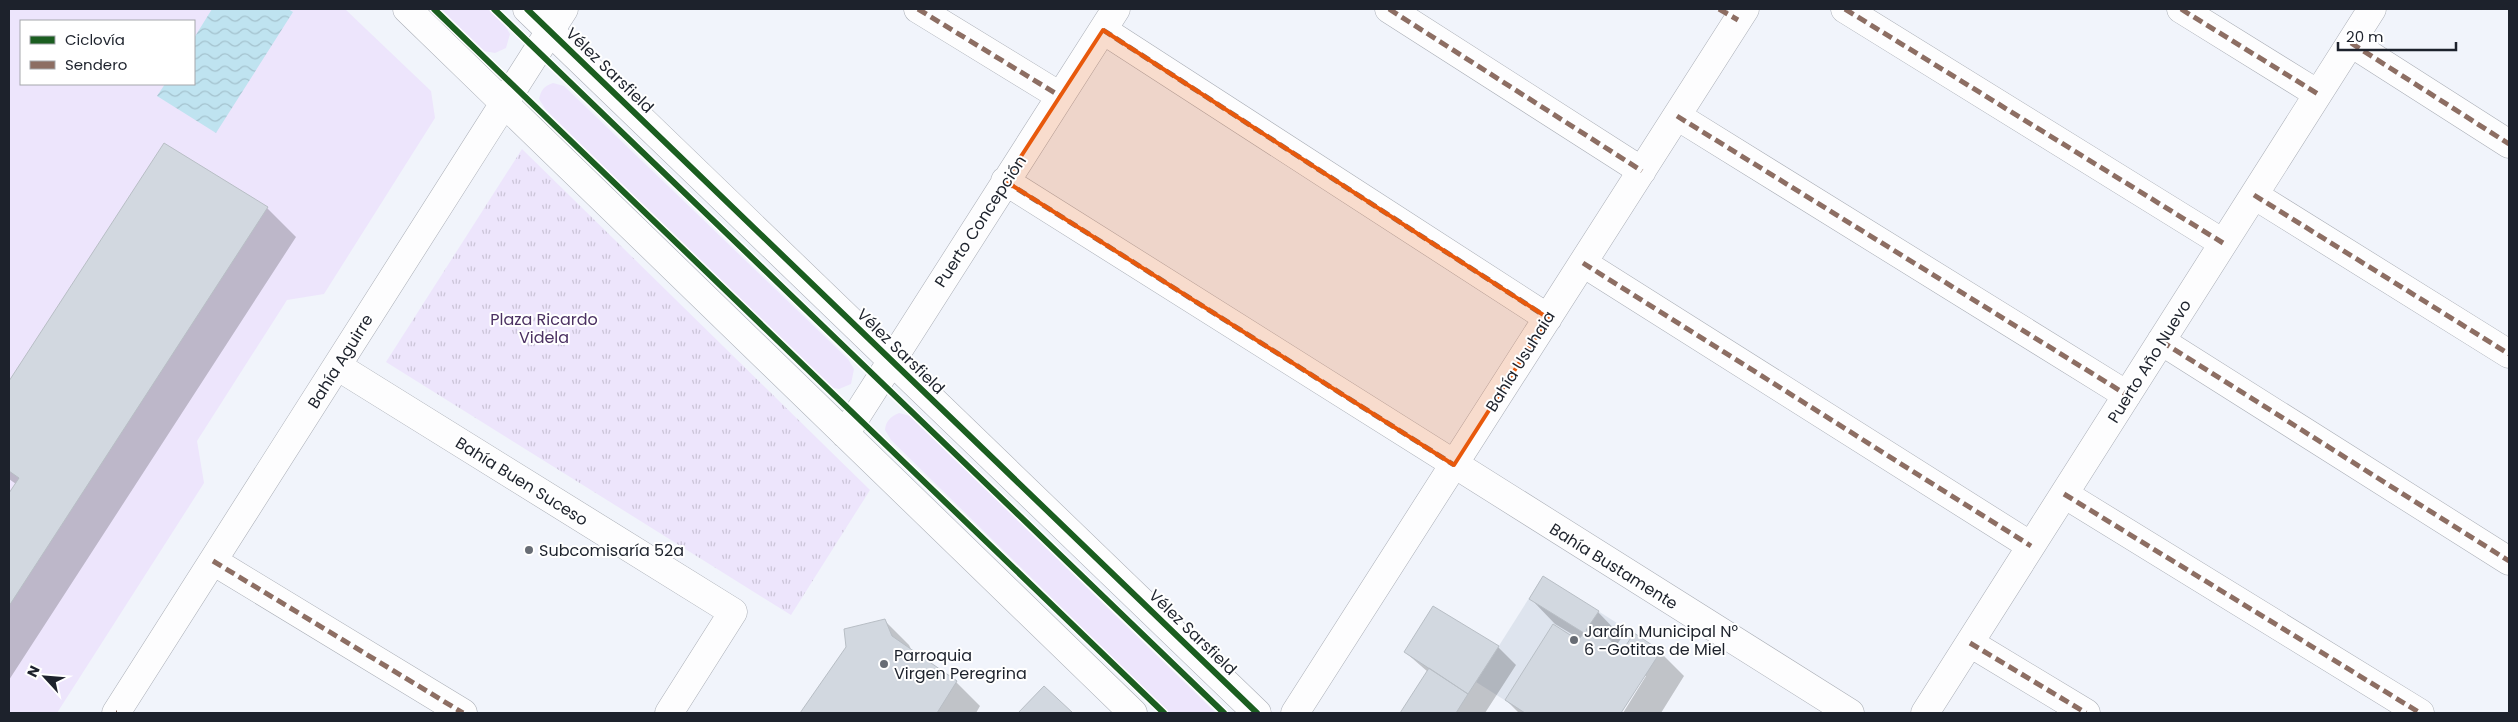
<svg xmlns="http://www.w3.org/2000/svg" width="2518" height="722" viewBox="0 0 2518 722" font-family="Poppins,sans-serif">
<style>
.built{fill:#dee4ee}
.green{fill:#ede5fc;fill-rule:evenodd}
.park{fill:url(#park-tufts)}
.water{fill:url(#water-waves)}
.shadow{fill:#0003}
.building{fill:#d2d8e0;stroke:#b8bec5}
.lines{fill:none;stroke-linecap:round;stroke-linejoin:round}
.street-casing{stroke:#a9adb5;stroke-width:29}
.street{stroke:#fdfdfe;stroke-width:28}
.quiet{stroke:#8d6e63;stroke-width:5;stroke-dasharray:10 5;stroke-linecap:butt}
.cycleway-casing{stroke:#fff;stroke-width:9}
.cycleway{stroke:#1b5e20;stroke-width:6}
.marked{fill:#e8590c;fill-opacity:0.2;stroke:#e8590c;stroke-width:4;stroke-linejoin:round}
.poi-dot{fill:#676c74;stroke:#fff;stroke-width:2}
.labels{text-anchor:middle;stroke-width:4;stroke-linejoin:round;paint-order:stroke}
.street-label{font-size:16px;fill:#1d222c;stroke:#fff}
.park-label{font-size:16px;fill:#4b3162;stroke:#fff}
.poi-label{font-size:16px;fill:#1d222c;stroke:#fff;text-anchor:start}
</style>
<defs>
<pattern id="park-tufts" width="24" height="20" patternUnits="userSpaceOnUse" patternTransform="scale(1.25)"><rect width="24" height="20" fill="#ede5fc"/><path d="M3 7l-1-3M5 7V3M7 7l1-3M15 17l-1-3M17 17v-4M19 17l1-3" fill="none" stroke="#cbc4d8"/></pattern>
<pattern id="water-waves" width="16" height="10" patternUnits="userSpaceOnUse" patternTransform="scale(1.25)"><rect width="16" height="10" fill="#bfe3f0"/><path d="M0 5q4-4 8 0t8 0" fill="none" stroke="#a4c2ce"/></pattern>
</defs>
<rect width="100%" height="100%" fill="#f1f4fb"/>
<path class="built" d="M1543,576L1661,651L1621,713H1525L1476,682Z"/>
<path class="green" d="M9,9H345L431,91L435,118L324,294L287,300L197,441L204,483L57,713H9ZM21,21H194V84H21Z
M441,9H488L504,24L510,34L506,48L495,53L484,51Z
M553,83L564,86L848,359L854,369L851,384L839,389L828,387L546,110L539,99C541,90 544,86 553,83Z
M899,413L910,416L1216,713H1169L891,440L885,430C886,421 890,417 899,413Z"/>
<path class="park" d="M522,149L870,490L791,615L386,362Z"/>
<path class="water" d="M212,9H288L293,12L216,133L157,96L165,84H194V38Z"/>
<path class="shadow" d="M164,145L267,208L296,237L9,680V496L16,484L9,479V383Z
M1531,599L1598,612L1622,637L1616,646L1623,653L1660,652L1684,676L1661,713H1623L1646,676L1644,675L1620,713H1519L1506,700L1580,639L1555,624Z
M1434,607L1498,647L1516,665L1485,713H1402L1428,672L1405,652Z
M885,621L909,645L912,651L956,682L980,706L976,713H802L848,647Z
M1044,688L1071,713H1019Z"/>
<path class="building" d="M164,143L268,207L9,606V493L19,478L9,471V381Z
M1543,576L1599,611L1586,630L1595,636L1598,632L1612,641L1609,645L1621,653L1634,633L1661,651L1621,713H1525L1505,700L1553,624L1578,640L1584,633L1529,599Z
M1433,606L1499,646L1468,694L1404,652Z
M885,619L892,636L957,681L937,713H800L846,647L844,629Z
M1429,668L1468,694L1456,713H1400Z
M1044,686L1073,713H1018Z"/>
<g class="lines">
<g class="street-casing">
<path id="street" d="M407,9L1133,713
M527,9L1257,713
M918,9L1060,96
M1389,9L1642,171
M1845,9L2223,243
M2181,9L2318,94
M1103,30L1548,318
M2351,43L2509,144
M1677,116L2127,395
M1005,181L1850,713
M2254,195L2509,354
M1583,263L2031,546
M2161,341L2509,561
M337,366L733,612L669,713
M845,434L1116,9
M2064,494L2420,713
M213,561L463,713
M1970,643L2086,713
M116,713L564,9
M1295,713L1745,9
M1925,713L2372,9"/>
</g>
<use href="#street" class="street"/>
<path class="quiet" d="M918,9L1060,96
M1389,9L1642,171
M1719,9L1738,20
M1845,9L2223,243
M2181,9L2318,94
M1103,30L1548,318
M2351,43L2509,144
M1677,116L2127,395
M1005,181L1454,465
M2254,195L2509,354
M1583,263L2031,546
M2161,341L2509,561
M2064,494L2420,713
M213,561L463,713
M1970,643L2086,713
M116,713H117"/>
<g class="cycleway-casing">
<path id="cycleway" d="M434,9L1164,713
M494,9L1224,713
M527,9L1257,713"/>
</g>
<use href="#cycleway" class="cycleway"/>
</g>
<path class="marked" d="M1103,30L1548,318L1454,465L1005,181Z"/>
<g class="poi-dot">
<circle cx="529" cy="550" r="5"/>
<circle cx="1574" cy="640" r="5"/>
<circle cx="884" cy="664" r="5"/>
</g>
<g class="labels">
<g class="street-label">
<text transform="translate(610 70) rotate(44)" y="6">Vélez Sarsfield</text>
<text transform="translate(980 221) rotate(-57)" y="6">Puerto Concepción</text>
<text transform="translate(901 351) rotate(44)" y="6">Vélez Sarsfield</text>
<text transform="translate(340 361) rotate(-58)" y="6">Bahía Aguirre</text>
<text transform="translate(1520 361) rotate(-58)" y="6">Bahía Usuhaia</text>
<text transform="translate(2149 361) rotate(-58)" y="6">Puerto Año Nuevo</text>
<text transform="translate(522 481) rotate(32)" y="6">Bahía Buen Suceso</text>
<text transform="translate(1614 566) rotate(32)" y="6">Bahía Bustamente</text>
<text transform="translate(1193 632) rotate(44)" y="6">Vélez Sarsfield</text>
</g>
<g class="park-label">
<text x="544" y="325">Plaza Ricardo<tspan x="544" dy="18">Videla</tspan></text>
</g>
<g class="poi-label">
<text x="539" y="556">Subcomisaría 52a</text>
<text x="1584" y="637">Jardín Municipal N°<tspan x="1584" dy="18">6 -Gotitas de Miel</tspan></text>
<text x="894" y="661">Parroquia<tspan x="894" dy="18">Virgen Peregrina</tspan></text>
</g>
</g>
<rect width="2518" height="722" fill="none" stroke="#1d222c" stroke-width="20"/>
<rect x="20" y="20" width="175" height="65" fill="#ffffff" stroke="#a5a7ab"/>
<rect x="30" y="36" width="25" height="8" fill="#1b5e20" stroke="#a5a7ab"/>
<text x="65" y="45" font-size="15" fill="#1d222c">Ciclovía</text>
<rect x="30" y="61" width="25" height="8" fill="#8d6e63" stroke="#a5a7ab"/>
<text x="65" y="70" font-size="15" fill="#1d222c">Sendero</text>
<g transform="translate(45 677) rotate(296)" stroke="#ffffff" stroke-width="4" paint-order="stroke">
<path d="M0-4L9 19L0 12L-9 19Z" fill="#1d222c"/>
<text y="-8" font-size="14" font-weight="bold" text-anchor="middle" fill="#1d222c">N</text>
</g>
<path d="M2338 42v8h118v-8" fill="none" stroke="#1d222c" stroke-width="2.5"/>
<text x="2346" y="42" font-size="15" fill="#1d222c" stroke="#ffffff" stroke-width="4" paint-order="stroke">20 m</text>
</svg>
